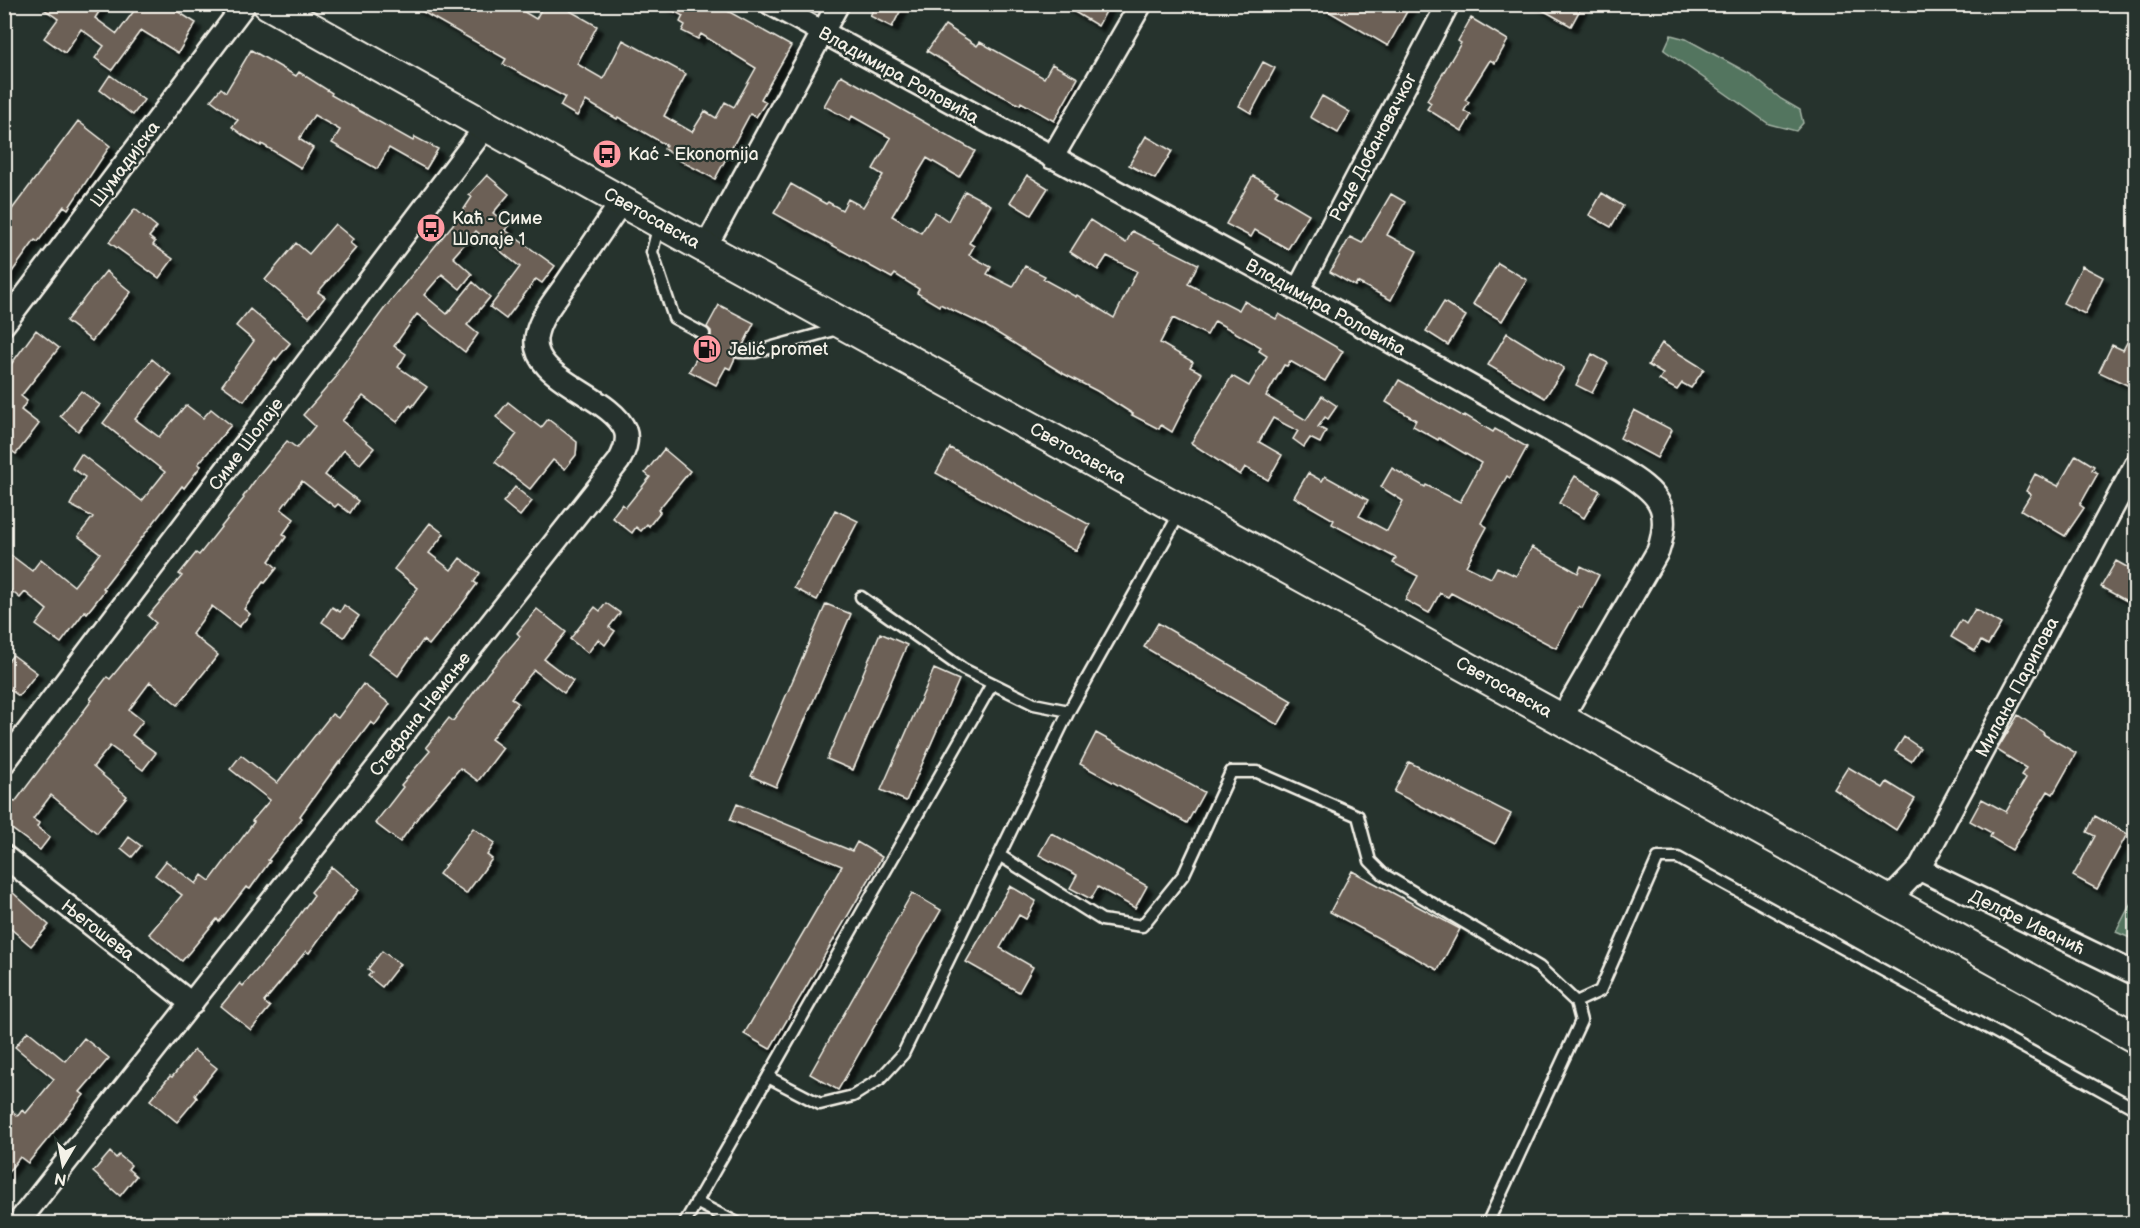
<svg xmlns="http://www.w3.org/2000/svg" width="2140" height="1228" viewBox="0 0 2140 1228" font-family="'Balsamiq Sans',sans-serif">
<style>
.green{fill:#52745f;stroke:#a3b2a4;stroke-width:1.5}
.building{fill:#6c6156;stroke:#f4f1e8;stroke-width:1.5;filter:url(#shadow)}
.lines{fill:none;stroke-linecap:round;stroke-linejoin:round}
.service-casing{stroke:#f4f1e8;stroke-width:15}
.minor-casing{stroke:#f4f1e8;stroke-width:26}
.secondary-casing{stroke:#f4f1e8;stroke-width:34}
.service{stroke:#26332d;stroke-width:10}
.minor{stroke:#26332d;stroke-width:21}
.secondary{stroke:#26332d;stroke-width:30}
.labels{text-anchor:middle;stroke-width:4.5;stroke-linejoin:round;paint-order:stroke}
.street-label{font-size:18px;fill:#f4f1e8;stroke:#26332d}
.poi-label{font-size:18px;fill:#f4f1e8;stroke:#26332d;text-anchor:start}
</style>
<defs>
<filter id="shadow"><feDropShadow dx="5.5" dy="5.5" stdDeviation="1.5" flood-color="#0009"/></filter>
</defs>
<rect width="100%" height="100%" fill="#26332d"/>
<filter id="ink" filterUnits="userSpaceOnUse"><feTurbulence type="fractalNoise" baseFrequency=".0167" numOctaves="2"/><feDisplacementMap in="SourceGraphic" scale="12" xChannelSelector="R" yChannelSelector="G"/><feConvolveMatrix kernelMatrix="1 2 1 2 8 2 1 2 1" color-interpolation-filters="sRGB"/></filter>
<g filter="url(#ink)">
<path class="green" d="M1671,35L1686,39L1750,74L1781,99L1800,110L1803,123L1796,131L1769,124L1664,50Z
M2135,895V940L2116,932Z"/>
<path class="building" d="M37,4H104L95,18L117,34L139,4H166L196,23L178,53L141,30L112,70L95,58L104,46L81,29L65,53L44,38L58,19Z
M409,4H511L536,19L544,4H558L597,26L577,64L603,79L623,40L686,74L664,116L692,132L705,111L716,118L725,102L734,107L756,68L701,34L698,39L682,31L685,25L680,22L683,16L661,4H715L791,46L761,99L766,102L756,117L750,114L715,179L673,157L674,155L664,149L666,145L618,117L617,119L586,101L577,116L560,106L565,97L503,64L506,59Z
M876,4H904L892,27L870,16Z
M1061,4H1110L1098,26Z
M1316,4H1411L1388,46Z
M1532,4H1583L1571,26Z
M1471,18L1508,40L1495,63L1490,60L1465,100L1469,102L1464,111L1471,115L1462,131L1427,109L1431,103L1427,100L1461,43L1458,41Z
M945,25L977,46L980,42L1044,78L1052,64L1078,78L1054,121L1021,102L1020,105L991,90L927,51Z
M251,50L296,76L299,72L332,93L331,95L413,141L415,137L438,149L426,169L389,148L377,169L332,143L340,130L314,115L299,139L313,148L301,168L262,144L261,146L244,136L232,127L238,120L211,100L221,88L226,92Z
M1263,62L1275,68L1251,113L1239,106Z
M110,75L144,100L133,115L100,90Z
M841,75L975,151L959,177L927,158L892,216L921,233L935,212L948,221L965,191L991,205L969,243L974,246L969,255L991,267L987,274L1013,287L1025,266L1045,276L1043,279L1076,297L1077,295L1114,318L1137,271L1107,256L1098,270L1070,252L1090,220L1126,243L1132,231L1198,264L1188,284L1239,310L1244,301L1276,319L1279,314L1343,351L1325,381L1290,361L1287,366L1284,365L1266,396L1306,420L1322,396L1337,406L1328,419L1325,417L1318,427L1326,431L1320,443L1310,438L1304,447L1293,439L1298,431L1273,418L1259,442L1282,455L1268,480L1245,467L1240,475L1191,443L1232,376L1249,386L1267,356L1259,351L1261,347L1215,321L1207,335L1173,318L1160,343L1193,362L1190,367L1202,373L1172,432L1161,425L1159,429L1132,415L1133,414L1097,391L1064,374L986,326L940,304L939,306L917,293L919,289L895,274L892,278L774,213L791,184L826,204L828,202L842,210L848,199L863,207L883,175L873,169L891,138L852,116L850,120L824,106Z
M1322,96L1350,112L1338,133L1310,117Z
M78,121L110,146L68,209L64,206L38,242L35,240L4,283V220Z
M1146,136L1172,151L1155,179L1129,165Z
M487,175L509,194L493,213L509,226L505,230L555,266L542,283L536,279L506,319L490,307L520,267L476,231L453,257L472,274L460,289L442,274L424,295L447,314L473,282L490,297L467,325L478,334L465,352L417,314L394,346L406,354L398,367L427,387L412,407L410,405L397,422L363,396L342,421L374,448L360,464L344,450L325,475L358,501L350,513L338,504L335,507L302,481L281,509L294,519L283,534L286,537L269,561L277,568L265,583L263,582L244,609L250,614L239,627L212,606L192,634L218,655L178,705L150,682L129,710L143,721L132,735L156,753L143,770L110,746L93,767L127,796L97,833L51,795L33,819L39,823L37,827L50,837L40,850L4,823V809L12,799L15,802L92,700L90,699L107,677L110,679L156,623L148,616L182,576L179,574L196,553L199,555L244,498L243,497L258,476L287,441L297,448L315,426L303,415L337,376L335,375L384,309L458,218L472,197L469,195Z
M1027,175L1048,188L1031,215L1010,202Z
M1253,176L1278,190L1275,194L1309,214L1288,249L1255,230L1251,237L1226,224Z
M1602,193L1623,206L1611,227L1589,215Z
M1391,194L1405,202L1387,235L1417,251L1391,300L1357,282L1355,286L1330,272L1350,237L1362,243Z
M135,209L157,227L149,237L155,242L153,245L173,259L159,278L109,242Z
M335,224L353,239L350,243L356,248L318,292L325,297L309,317L265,280L296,243L309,254Z
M1498,263L1527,280L1502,321L1473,304Z
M2082,266L2103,277L2085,314L2063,303Z
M106,271L131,292L92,341L66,321Z
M1444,302L1466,316L1448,345L1426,331Z
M719,305L754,323L743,345L733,348L732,353L735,358L730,369L726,367L716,385L689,371L699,354L694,351L700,340L707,341L711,337V331L707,327Z
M250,309L290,343L276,360L275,358L244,401L222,385L254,341L236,326Z
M2136,325V389L2099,372L2112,345L2123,350Z
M36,330L59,348L21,396L27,401L21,410L39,424L16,454L4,445V374Z
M1507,333L1564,368L1545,398L1488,365Z
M1662,343L1704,369L1691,388L1682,383L1677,390L1659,380L1663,374L1648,365Z
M1592,354L1608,363L1592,393L1576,385Z
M152,359L171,375L135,419L159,437L186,405L203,418L211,409L231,425L198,464L201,466L184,488L182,486L103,588L105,590L87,613L85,611L61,643L36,625L47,610L25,592L20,598L4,585V550L32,571L41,559L74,586L100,553L78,536L93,517L70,505L85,477L72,468L81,454L142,501L165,472L103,423Z
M1399,380L1464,417L1465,415L1493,432L1495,429L1527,447L1510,478L1507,476L1481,523L1487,527L1466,566L1491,578L1497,567L1516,576L1532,547L1578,573L1581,566L1599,575L1582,608L1579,606L1556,648L1451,593L1448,597L1440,593L1429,613L1405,600L1418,576L1393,563L1396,558L1332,524L1334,520L1294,497L1308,473L1322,481L1325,476L1368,500L1359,516L1387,531L1403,501L1381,487L1392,468L1425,487L1426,485L1460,502L1481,463L1439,438L1438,440L1413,426L1416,420L1386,402Z
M81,391L100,405L78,431L60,416Z
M508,402L541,428L548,419L577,442L576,455L565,469L553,460L530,489L495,462L517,434L496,417Z
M1634,410L1672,430L1657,458L1620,438Z
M950,448L1090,525L1076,551L936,473Z
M664,449L690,471L658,510L660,512L649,526L647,524L641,531L636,527L632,533L612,517L622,504L626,507L650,477L645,473Z
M2076,455L2094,466L2092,470L2098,473L2080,505L2084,508L2065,536L2021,510L2031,494L2026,491L2035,474L2058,486Z
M1575,476L1600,491L1584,518L1559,503Z
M515,487L532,501L520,516L503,502Z
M835,510L858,521L817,600L794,588Z
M430,523L444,534L429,553L451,570L460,558L480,573L474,582L477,584L462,604L429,645L423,640L398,676L368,654L418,588L394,569Z
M2116,561L2136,572V606L2101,587Z
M606,603L620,613L609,627L615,631L605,645L598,639L588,653L570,639L595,607L600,611Z
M826,604L851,614L776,787L751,776Z
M344,605L359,616L344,637L322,622L332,607L340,612Z
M537,609L566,632L544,659L573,681L564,693L534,670L511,698L518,703L491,739L503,748L478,781L460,768L421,813L400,842L375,823L403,787L401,785L430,751L426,747L449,718L453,721L488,673L520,636L517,633Z
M1975,609L2001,624L1988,645L1981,641L1975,651L1951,637L1961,620L1966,624Z
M1158,623L1292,701L1278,725L1144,647Z
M880,633L907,645L853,770L827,759Z
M13,655L37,673L19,696L4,685V666Z
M934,669L959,680L906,801L881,790Z
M363,684L390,704L375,725L371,722L340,763L339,762L300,816L302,818L268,860L270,861L250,889L246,887L219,922L217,919L182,961L149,934L182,895L155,875L166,861L196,884L202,875L210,881L254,822L252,821L270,800L230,769L241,755L277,783L332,714L338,718Z
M2018,715L2044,733L2043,734L2076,753L2053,794L2048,791L2012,850L1990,837L1992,833L1970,821L1982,799L2006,812L2026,778L2021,775L2026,768L1997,750Z
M1096,733L1204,792L1187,823L1080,764Z
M1904,737L1920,748L1911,761L1895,751Z
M1409,762L1511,814L1495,844L1394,792Z
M1848,767L1883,788L1887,782L1915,799L1896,830L1834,789Z
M737,804L852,851L857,842L882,857L770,1049L744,1034L842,866L730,820Z
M2095,816L2127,834L2097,889L2073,876L2095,836L2087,832Z
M473,828L495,843L487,855L492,859L466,894L439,874Z
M1051,833L1147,886L1135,908L1098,887L1091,899L1070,888L1077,875L1039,855Z
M129,837L141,846L132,857L121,848Z
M332,867L359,890L338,915L337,914L309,953L306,951L264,1002L270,1007L251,1030L221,1006L240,983L243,986L274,950L314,895L311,892Z
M1352,871L1460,929L1438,970L1330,912Z
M1010,886L1036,901L1026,919L1019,915L1000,948L1033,967L1019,992L966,962Z
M11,891L49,925L31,946L4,923V898Z
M912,893L941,910L838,1090L810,1074Z
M382,951L400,964L382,987L368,976L372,972L368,969Z
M28,1031L65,1061L84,1038L109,1058L80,1092L84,1095L28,1163L20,1157L4,1177V1117L11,1110L18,1116L22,1110L26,1113L54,1079L15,1047Z
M194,1050L217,1068L195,1095L197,1098L177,1122L150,1100L170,1076L172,1077Z
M110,1152L116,1158L119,1155L131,1165L128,1169L136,1176L120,1196L93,1172Z"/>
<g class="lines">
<g class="service-casing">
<path id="service" d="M659,224L652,252L674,318L704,334
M739,352H755L841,328
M861,597L963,669L1034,704L1069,711L1181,511
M999,855L1102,920L1142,926L1184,874L1231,772H1257L1358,816L1370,861L1383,874L1539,967L1576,1002L1581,1021L1487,1224
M1576,1002L1600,991L1658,858H1678L2136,1109
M768,1077L820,1104L853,1096L880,1079L903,1054L1069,711
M696,1202L739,1224
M684,1224L992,684"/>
</g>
<g class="minor-casing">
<path id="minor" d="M771,4L1298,290L1621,470C1657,492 1673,507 1658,551L1561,719
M1052,158L1141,4
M705,248L838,4
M1298,290L1448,4
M4,324L245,4
M4,763L487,125
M4,856L192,1004
M1919,869L2136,974
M1888,901L1919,869L2136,464
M17,1224L619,461C624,452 629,441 625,430C610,394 525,379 537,333C541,316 555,300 565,285C584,257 603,229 622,201"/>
</g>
<g class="secondary-casing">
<path id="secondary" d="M268,4L660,223L1561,719L2136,1038"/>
</g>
<use href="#service" class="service"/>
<use href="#minor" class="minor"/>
<use href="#secondary" class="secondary"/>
</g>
</g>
<defs>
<g id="bus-disc" transform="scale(1.5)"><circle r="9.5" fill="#ff9aa2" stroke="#26332d"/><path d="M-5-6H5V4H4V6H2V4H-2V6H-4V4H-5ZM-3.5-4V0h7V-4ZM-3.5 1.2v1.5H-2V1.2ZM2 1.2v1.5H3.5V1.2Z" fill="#111"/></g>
<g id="fuel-disc" transform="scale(1.5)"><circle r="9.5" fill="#ff9aa2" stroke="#26332d"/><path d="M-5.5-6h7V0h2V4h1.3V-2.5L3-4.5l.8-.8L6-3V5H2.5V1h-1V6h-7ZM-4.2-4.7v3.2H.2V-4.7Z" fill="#111"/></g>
</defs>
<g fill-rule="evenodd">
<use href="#bus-disc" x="607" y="154"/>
<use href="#bus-disc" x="431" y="228"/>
<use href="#fuel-disc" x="707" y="349"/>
</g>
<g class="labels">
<g class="street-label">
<text transform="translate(899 75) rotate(29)" y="6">Владимира Роловића</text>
<text transform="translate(1373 147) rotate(-62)" y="6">Раде Добановачког</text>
<text transform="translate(125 164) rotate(-53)" y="6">Шумадијска</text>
<text transform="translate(652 218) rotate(29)" y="6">Светосавска</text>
<text transform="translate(1326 307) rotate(29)" y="6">Владимира Роловића</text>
<text transform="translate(246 444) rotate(-53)" y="6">Симе Шолаје</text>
<text transform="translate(1078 453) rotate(29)" y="6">Светосавска</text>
<text transform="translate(1504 687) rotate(29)" y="6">Светосавска</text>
<text transform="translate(2017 687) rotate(-62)" y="6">Милана Парипова</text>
<text transform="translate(420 714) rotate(-52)" y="6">Стефана Немање</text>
<text transform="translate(2027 922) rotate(26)" y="6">Делфе Иванић</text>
<text transform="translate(98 930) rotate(38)" y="6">Његошева</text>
</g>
<g class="poi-label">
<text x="628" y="160">Kać - Ekonomija</text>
<text x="452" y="224">Каћ - Симе<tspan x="452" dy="21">Шолаје 1</tspan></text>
<text x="728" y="355">Jelić promet</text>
</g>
</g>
<rect width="2140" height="1228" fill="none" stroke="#26332d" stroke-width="24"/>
<rect x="12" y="12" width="2116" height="1204" fill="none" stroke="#f4f1e8" stroke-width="2" filter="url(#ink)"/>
<g transform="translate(63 1165) rotate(190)" stroke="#26332d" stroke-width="4.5" paint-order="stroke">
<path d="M0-4.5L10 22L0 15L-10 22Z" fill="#f4f1e8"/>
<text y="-9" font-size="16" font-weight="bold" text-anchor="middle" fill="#f4f1e8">N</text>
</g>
</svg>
